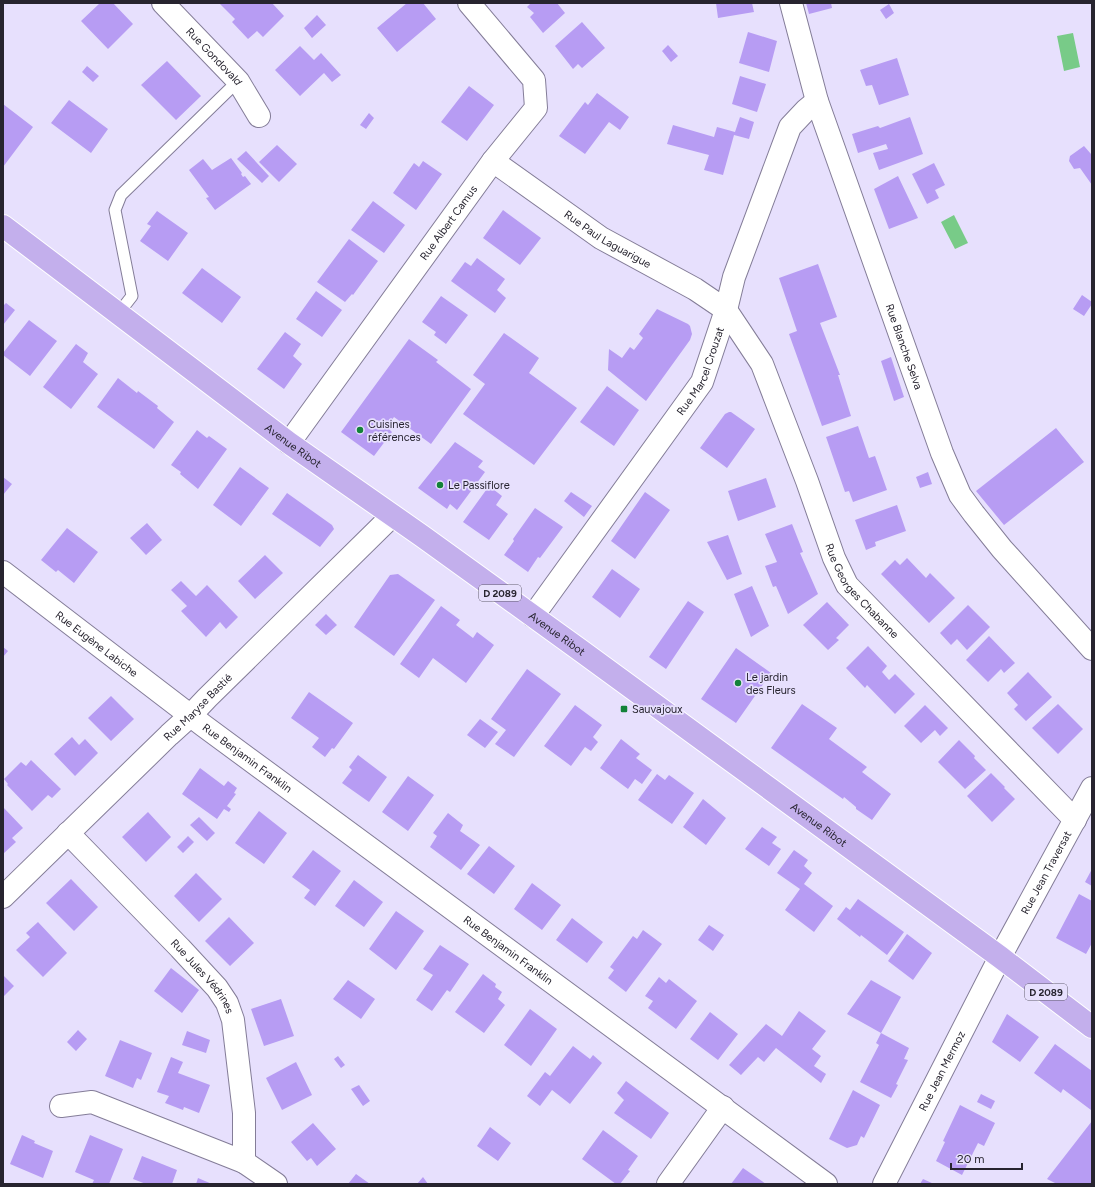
<svg xmlns="http://www.w3.org/2000/svg" width="1095" height="1187" viewBox="0 0 1095 1187" font-family="Figtree,sans-serif">
<style>
.water{fill:#78cb88}
.building{fill:#b79cf3}
.lines{fill:none;stroke-linecap:round;stroke-linejoin:round}
.service-casing{stroke:#847d98;stroke-width:13}
.minor-casing{stroke:#847d98;stroke-width:24}
.primary-casing{stroke:#fff;stroke-width:24}
.service{stroke:#fff;stroke-width:11}
.minor{stroke:#fff;stroke-width:22}
.primary{stroke:#c3afec;stroke-width:22}
.poi-dot{fill:#138239;stroke:#e7e0fd;stroke-width:1.5}
.labels{text-anchor:middle;stroke-width:3.5;stroke-linejoin:round;paint-order:stroke}
.shield{fill:#e7e0fd;stroke:#615c6d;stroke-width:1}
.shield-label{font-size:10px;font-weight:bold;fill:#27242f}
.street-label{font-size:11px;fill:#27242f;stroke:#e7e0fd}
.poi-label{font-size:11px;fill:#27242f;stroke:#e7e0fd;text-anchor:start}
</style>
<rect width="100%" height="100%" fill="#e7e0fd"/>
<path class="water" d="M1073,33L1080,67L1064,71L1057,36Z
M954,215L968,243L955,249L941,222Z"/>
<path class="building" d="M100,3H113L133,24L108,49L81,21Z
M219,3H272L284,16L263,37L257,31L248,39L232,22L235,19Z
M407,3H423L436,19L397,52L377,28Z
M531,3H557L565,13L543,33L530,17L534,13L527,7Z
M716,3H752L754,12L718,18Z
M806,3H831L832,8L809,14Z
M889,4L894,13L886,19L880,10Z
M317,15L326,25L312,38L304,28Z
M582,22L605,48L582,68L578,64L573,69L555,46Z
M748,32L777,41L769,72L739,63Z
M668,45L678,56L671,62L662,51Z
M300,46L314,60L321,53L341,75L332,82L324,73L300,96L275,70Z
M897,58L909,95L879,105L872,85L866,86L860,70Z
M167,61L201,96L176,120L141,85Z
M87,66L99,76L93,82L82,72Z
M740,76L766,84L757,112L732,104Z
M469,86L494,105L467,141L441,122Z
M597,93L629,117L620,130L609,122L585,154L559,136L585,102L588,105Z
M69,100L108,129L91,153L51,123Z
M3,104L33,127L3,167Z
M369,113L374,118L366,129L360,125Z
M740,117L754,122L749,139L734,135L723,175L704,170L709,155L667,144L673,125L714,137L717,127L735,132Z
M910,117L923,154L879,170L873,153L888,149L886,144L858,153L852,134L878,126L880,128Z
M277,145L297,164L279,182L259,162Z
M1084,146L1091,154L1092,153V185L1080,168L1074,169L1069,161L1070,156Z
M246,151L269,176L262,183L237,159Z
M231,158L242,173L241,174L243,177L245,176L251,184L215,210L206,198L209,197L189,170L203,159L212,170Z
M423,161L442,174L416,210L393,193L414,163L419,167Z
M934,163L945,185L935,190L939,198L927,204L912,174Z
M898,176L918,218L889,229L874,189Z
M373,201L405,225L384,253L351,230Z
M503,210L541,238L520,265L483,238Z
M157,211L188,233L168,261L140,241L151,226L147,224Z
M349,239L378,261L353,295L352,294L345,302L317,282Z
M477,258L505,279L497,290L506,298L495,313L451,281L465,262L471,266Z
M818,264L837,317L820,323L840,375H838L851,416L822,426L789,334L797,331L779,278Z
M202,268L241,297L222,323L182,293Z
M316,291L342,310L322,337L296,319Z
M1082,295L1092,302V304L1084,316L1073,309Z
M441,296L468,315L446,344L434,335L436,332L422,322Z
M6,303L15,310L3,325V305H4Z
M657,309L688,324L690,326L692,334L690,340L646,401L608,370L609,349L622,358L630,347L634,350L643,338L639,334Z
M29,320L57,341L30,376L3,355V353Z
M285,332L301,344L293,356L302,364L284,389L257,369Z
M504,333L539,358L529,373L577,408L534,465L463,414L485,384L473,375Z
M409,339L438,360L436,362L471,389L431,444L394,417L387,427L392,432L374,456L341,432Z
M76,344L88,353L83,362L98,374L71,409L43,387Z
M891,357L904,397L894,401L881,361Z
M118,378L137,393L138,391L158,406L157,408L174,422L154,449L97,407Z
M607,386L639,410L614,446L580,422Z
M729,412H731L755,429L727,468L700,448L725,414Z
M858,426L869,458L875,456L887,490L853,502L849,491L845,492L826,437Z
M1056,428L1084,462L1004,525L976,491Z
M197,430L207,438L209,436L227,449L198,489L180,474L181,472L171,465Z
M455,442L483,461L478,467L485,472L457,510L450,504L447,509L418,488Z
M240,467L269,488L241,526L213,505Z
M928,472L932,484L920,488L916,477Z
M3,477L12,484L3,495Z
M766,478L776,507L738,521L728,491Z
M489,486L502,496L496,505L508,514L489,540L463,522Z
M571,492L592,506L584,517L564,501Z
M645,492L670,510L635,559L611,541Z
M287,493L332,525L334,529L320,547L272,514Z
M897,505L906,531L875,542L876,546L866,550L855,520Z
M535,508L563,527L540,558L538,557L528,572L504,555L514,541L513,539Z
M147,523L162,540L146,555L130,538Z
M792,524L803,552L800,553L818,594L788,614L776,586L773,587L765,566L777,562L765,534Z
M67,528L98,552L74,583L58,570L56,572L41,560Z
M728,535L742,574L727,580L707,542Z
M265,555L283,573L255,599L238,581Z
M907,558L926,578L930,573L955,598L929,623L881,574L895,560L900,565Z
M612,569L640,589L620,618L592,597Z
M398,574L435,600L394,656L354,627L390,575Z
M181,581L196,596L207,585L238,617L226,629L220,622L206,637L181,611L187,606L171,590Z
M752,586L769,626L751,637L734,594Z
M688,601L704,612L666,669L649,657Z
M827,602L849,625L836,638L839,640L828,650L803,625Z
M968,605L990,627L967,650L957,639L951,645L940,633Z
M441,606L460,620L456,625L473,638L477,632L494,645L466,683L433,658L419,678L400,664Z
M326,614L337,625L326,635L315,625Z
M989,636L1015,663L1004,673L1001,669L988,682L966,660Z
M868,646L887,666L882,672L889,680L895,674L915,694L895,714L867,685L865,688L846,668Z
M3,647L8,651L3,657Z
M736,648L771,673L736,723L701,699Z
M527,669L561,694L514,757L495,744L506,730L491,719Z
M1028,672L1052,697L1026,721L1014,709L1018,705L1007,693Z
M309,692L353,723L334,749L332,748L325,757L312,747L319,738L291,718Z
M111,696L134,719L111,741L88,718Z
M802,704L837,728L829,739L867,767L862,772L891,794L872,820L856,809V807L844,797L843,799L771,748Z
M1058,704L1083,729L1058,754L1032,728Z
M575,705L602,725L593,737L598,742L591,751L585,747L571,766L544,746Z
M925,705L948,728L940,736L935,730L921,743L904,726Z
M480,719L498,732L485,748L467,735Z
M72,737L79,745L85,739L98,753L75,776L54,754Z
M621,739L640,754L636,758L652,770L642,784L635,779L628,789L600,768Z
M959,740L975,756L974,758L986,770L965,789L938,762Z
M358,755L387,777L369,802L342,783L352,770L349,767Z
M31,760L61,789L52,798L48,795L32,811L7,785L8,784L4,779L21,762L26,766Z
M200,768L224,786L228,781L237,788L234,793L236,794L227,806L231,809L229,812L224,809L217,819L182,794Z
M991,773L1005,787L1004,788L1015,799L992,822L967,796Z
M657,774L665,780L669,775L694,793L672,824L638,800Z
M408,776L434,795L408,831L382,812Z
M703,799L726,818L706,845L683,827Z
M3,807L23,828L12,838L16,842L3,854Z
M259,811L287,833L264,864L235,843Z
M148,812L171,837L146,862L122,837Z
M448,813L463,825L460,831L480,845L461,870L430,847L437,836L433,833Z
M199,817L215,833L207,841L190,825Z
M762,827L777,837L772,843L781,849L769,866L745,849Z
M188,836L194,842L183,853L177,847Z
M489,846L515,866L494,894L467,874Z
M313,850L341,871L315,906L304,898L310,890L292,877Z
M794,850L808,860L804,866L812,873L804,884L833,906L814,932L785,910L800,889L777,873Z
M1092,869V886L1085,882Z
M196,873L222,899L199,922L174,896Z
M71,879L98,907L74,931L46,903Z
M354,880L383,902L364,927L335,906Z
M532,883L561,905L542,930L514,909Z
M1079,894L1092,901V943L1086,954L1056,938Z
M858,899L904,932L887,955L861,935L860,937L837,919L846,907L850,910Z
M396,911L424,931L396,970L369,949Z
M229,917L254,943L230,966L205,941Z
M572,918L603,942L587,963L556,940Z
M38,922L67,953L43,977L16,950L30,937L26,933Z
M709,925L724,935L713,951L698,940Z
M643,930L662,944L626,992L608,978L614,970L610,967L633,936L637,939Z
M907,934L932,953L913,980L888,961Z
M440,945L469,964L450,992L447,990L432,1011L416,1000L433,975L423,969Z
M171,968L199,990L182,1013L154,991Z
M483,974L496,984L495,987L502,992L498,999L505,1005L484,1033L455,1012Z
M3,975L14,986L3,997Z
M659,977L666,983L669,979L697,1001L676,1029L648,1008L653,1001L645,996Z
M348,980L375,999L361,1019L333,999Z
M871,980L901,997L881,1033L847,1014Z
M281,999L294,1036L264,1046L251,1009Z
M530,1009L557,1029L531,1066L504,1045Z
M799,1011L826,1031L812,1049L821,1056L814,1066L826,1074L821,1083L776,1048L764,1062L758,1057L741,1075L729,1065L766,1024L782,1036Z
M710,1012L738,1034L718,1060L690,1039Z
M1007,1014L1039,1037L1020,1062L992,1042Z
M78,1030L87,1039L76,1051L67,1042Z
M187,1031L210,1040L206,1053L182,1045Z
M881,1033L909,1048L904,1059L908,1060L896,1084L898,1085L891,1098L860,1082L879,1045L876,1043Z
M120,1040L152,1053L141,1080L137,1078L133,1088L105,1076Z
M1055,1044L1092,1071V1108L1091,1110L1063,1089L1061,1093L1034,1073Z
M573,1046L590,1059L593,1055L602,1063L570,1104L552,1090L540,1106L527,1096L545,1072L550,1076Z
M338,1056L345,1065L341,1068L334,1059Z
M171,1057L183,1062L178,1073L210,1085L199,1113L184,1107L183,1110L165,1103L169,1096L157,1092Z
M296,1062L312,1095L282,1110L266,1078Z
M626,1081L669,1113L651,1139L614,1113L624,1100L617,1093Z
M359,1085L370,1101L363,1106L351,1089Z
M853,1090L880,1105L864,1138L861,1136L857,1145L847,1148L829,1139Z
M981,1094L995,1101L991,1109L977,1102Z
M960,1105L995,1123L984,1146L978,1143L962,1175L936,1161L945,1142L943,1141Z
M1092,1121V1184H1057L1047,1179Z
M313,1123L336,1149L317,1166L311,1158L307,1161L291,1142Z
M490,1127L511,1143L498,1161L477,1146Z
M603,1130L638,1156L628,1170L630,1171L620,1184H616L582,1159Z
M22,1135L35,1141L34,1143L53,1151L43,1178L10,1164Z
M90,1135L123,1149L109,1184H92L94,1180L75,1172Z
M142,1156L177,1170L172,1184H146L133,1179Z
M743,1168L766,1184H731Z
M356,1174L370,1184H348Z
M423,1177L428,1184H417Z
M198,1178L212,1184H196Z
M923,1179L934,1184H920Z"/>
<g class="lines">
<g class="service-casing">
<path id="service" d="M118,314L132,296L115,210L121,195L238,81"/>
</g>
<g class="minor-casing">
<g id="minor">
<path id="s1" d="M163,3L238,81L259,116"/>
<path id="s2" d="M791,3L817,101L942,453L960,495L974,514L1002,549L1092,649"/>
<path id="s3" d="M493,161L601,238L695,289L726,310L762,364L807,481L834,558L847,585L1075,820"/>
<path id="s4" d="M289,443L493,161L536,108L534,80L469,3"/>
<path id="s5" d="M3,572L204,726L826,1184"/>
<path id="s6" d="M533,616L702,382L726,310L734,277L790,127L806,110L817,101"/>
<path id="s7" d="M68,833L180,948L217,988L227,1003L233,1020L244,1113V1162"/>
<path id="s8" d="M3,897L169,735L190,716L207,698L392,516"/>
<path d="M61,1106L92,1102L244,1162L276,1184"/>
<path d="M668,1184L723,1107"/>
<path id="s9" d="M884,1184L1000,957L1092,788"/>
</g>
</g>
<g class="primary-casing">
<g id="primary">
<path id="s10" d="M3,226L289,443L422,536L580,650L1000,957L1092,1027"/>
</g>
</g>
<use href="#service" class="service"/>
<use href="#minor" class="minor"/>
<use href="#primary" class="primary"/>
</g>
<g class="poi-dot">
<circle cx="360" cy="430" r="4"/>
<circle cx="440" cy="485" r="4"/>
<circle cx="738" cy="683" r="4"/>
<rect x="620" y="705" width="8" height="8" rx="2"/>
</g>
<g class="labels">
<g class="shield">
<rect x="479" y="585" width="42" height="16" rx="3"/>
<rect x="1025" y="984" width="42" height="16" rx="3"/>
</g>
<g class="shield-label">
<text x="500" y="597">D 2089</text>
<text x="1046" y="996">D 2089</text>
</g>
<g class="street-label">
<text dy="4" stroke="none"><textPath href="#s1" startOffset="74">Rue Gondovald</textPath></text>
<text dy="4" stroke="none"><textPath href="#s4" startOffset="272">Rue Albert Camus</textPath></text>
<text dy="4" stroke="none"><textPath href="#s3" startOffset="139">Rue Paul Laguarigue</textPath></text>
<text dy="4" stroke="none"><textPath href="#s2" startOffset="362">Rue Blanche Selva</textPath></text>
<text dy="4" stroke="none"><textPath href="#s6" startOffset="298">Rue Marcel Crouzat</textPath></text>
<text dy="4" stroke="none"><textPath href="#s10" startOffset="364">Avenue Ribot</textPath></text>
<text dy="4" stroke="none"><textPath href="#s3" startOffset="592">Rue Georges Chabanne</textPath></text>
<text dy="4" stroke="none"><textPath href="#s10" startOffset="688">Avenue Ribot</textPath></text>
<text dy="4" stroke="none"><textPath href="#s5" startOffset="118">Rue Eugène Labiche</textPath></text>
<text dy="4" stroke="none"><textPath href="#s8" startOffset="272">Rue Maryse Bastié</textPath></text>
<text dy="4" stroke="none"><textPath href="#s5" startOffset="307">Rue Benjamin Franklin</textPath></text>
<text dy="4" stroke="none"><textPath href="#s10" startOffset="1012">Avenue Ribot</textPath></text>
<text dy="4" stroke="none"><textPath href="#s9" startOffset="351">Rue Jean Traversat</textPath></text>
<text dy="4" stroke="none"><textPath href="#s5" startOffset="631">Rue Benjamin Franklin</textPath></text>
<text dy="4" stroke="none"><textPath href="#s7" startOffset="197">Rue Jules Védrines</textPath></text>
<text dy="4" stroke="none"><textPath href="#s9" startOffset="127">Rue Jean Mermoz</textPath></text>
</g>
<g class="poi-label">
<text x="368" y="428">Cuisines<tspan x="368" dy="13">références</tspan></text>
<text x="448" y="489">Le Passiflore</text>
<text x="746" y="681">Le jardin<tspan x="746" dy="13">des Fleurs</tspan></text>
<text x="632" y="713">Sauvajoux</text>
</g>
</g>
<rect width="1095" height="1187" fill="none" stroke="#27242f" stroke-width="8"/>
<path d="M951 1163v6h71v-6" fill="none" stroke="#27242f" stroke-width="2"/>
<text x="957" y="1163" font-size="12" fill="#27242f" stroke="#e7e0fd" stroke-width="3" paint-order="stroke">20 m</text>
</svg>
